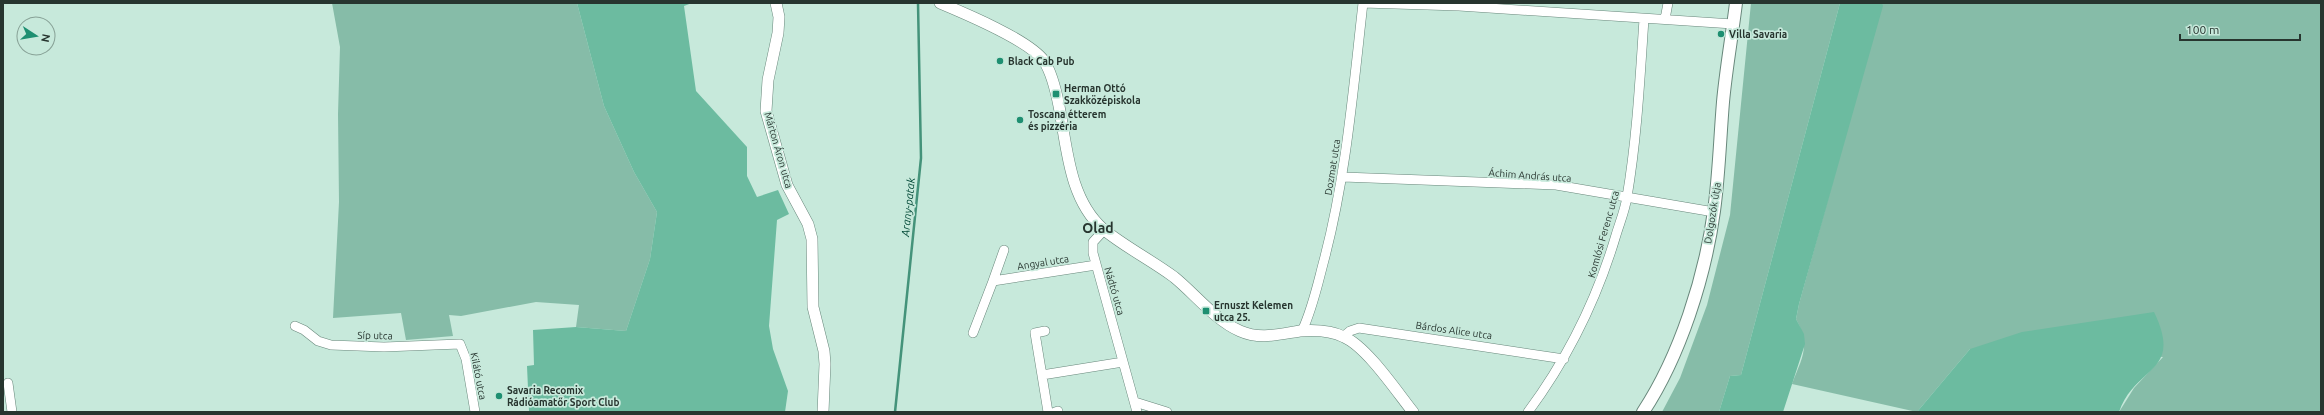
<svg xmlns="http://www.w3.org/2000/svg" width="2324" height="415" viewBox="0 0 2324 415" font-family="Ubuntu,sans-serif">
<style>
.green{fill:#86bca8}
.forest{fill:#6cbba0}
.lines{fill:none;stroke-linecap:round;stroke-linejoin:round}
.stream{stroke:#44937a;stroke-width:2.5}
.minor-casing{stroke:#68877b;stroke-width:10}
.tertiary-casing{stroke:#68877b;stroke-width:12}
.secondary-casing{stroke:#68877b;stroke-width:14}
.minor{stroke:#fff;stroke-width:9}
.tertiary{stroke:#fff;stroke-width:11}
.secondary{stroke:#fff;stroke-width:12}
.poi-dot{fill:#1e8f71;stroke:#c7e9db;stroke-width:1.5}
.labels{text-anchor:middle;stroke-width:3.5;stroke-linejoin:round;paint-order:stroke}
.poi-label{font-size:10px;font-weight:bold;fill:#27352f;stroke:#c7e9db;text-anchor:start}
.street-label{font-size:10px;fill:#27352f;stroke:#c7e9db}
.water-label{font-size:11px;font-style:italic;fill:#054b39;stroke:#c7e9db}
.district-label{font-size:14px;font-weight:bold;fill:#27352f;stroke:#c7e9db}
</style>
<rect width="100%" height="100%" fill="#c7e9db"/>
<path class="green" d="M332,3H577L604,106L634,172L657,212L650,259L626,331L576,327L579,305L536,302L461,316L449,315L453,336L406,340L401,313L333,318L339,202L338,114L340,47Z
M1751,3H1840L1741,375L1730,376L1719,412H1662L1680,378L1707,305L1730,215Z
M1882,3H2321V412H2119L2134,388L2163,357L1970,349L1917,412L1792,384C1802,357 1811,347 1796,319L1799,304Z"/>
<path class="forest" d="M577,3H692L684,6L696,91L747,147V176L757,197L778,190L789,214L777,220L769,326L773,349L788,391L785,412H525L529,411L527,366L534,365L533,330L576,327L626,331L650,259L657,212L634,172L604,106Z
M1840,3H1882L1883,6L1799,304L1796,319L1804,334L1805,344L1783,412H1719L1730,376L1741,375Z
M2154,312C2184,374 2135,365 2119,412H1917L1970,349L2022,332Z"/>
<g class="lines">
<path class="stream" d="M895,412L921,158L918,3"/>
<g class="minor-casing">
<path id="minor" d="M1363,3L1459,6L1733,24
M1665,19L1668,3
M1343,177L1556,185L1714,212
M1104,230L1093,242V253L1137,412
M993,281L1004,250
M295,326L304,330L318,341L331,345L384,347L460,344L466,359L475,412
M1045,331L1035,333L1048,412
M1302,331C1312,310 1317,287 1323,264C1346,179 1353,91 1363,3
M973,333L993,281L1096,265
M1344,336L1350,331L1359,328L1564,359
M1042,375L1123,362
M8,383L12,412
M1135,402L1167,412
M1055,412L1058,411
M1528,412C1568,358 1597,299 1616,235C1620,222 1625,210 1627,197C1637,138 1640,78 1644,19"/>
</g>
<g class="tertiary-casing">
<path id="tertiary" d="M776,3L779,17L778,33L768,80L766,111L787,185L808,224L812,239L813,307L824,351L825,364L823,412
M940,3C964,13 1029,40 1044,61C1052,73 1056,91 1059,106C1067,147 1069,199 1103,229C1125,247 1151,260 1174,277C1195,294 1215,320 1240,331C1260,340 1280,334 1300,331C1314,330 1332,331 1344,337C1367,347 1397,392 1413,412"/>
</g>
<g class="secondary-casing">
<path id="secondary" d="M1643,412C1680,356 1705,277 1714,211C1719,175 1720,138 1723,102C1726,69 1732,36 1736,3"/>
</g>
<use href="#minor" class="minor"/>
<use href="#tertiary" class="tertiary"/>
<use href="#secondary" class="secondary"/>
</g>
<g class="poi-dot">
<circle cx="1721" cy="34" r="4"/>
<circle cx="1000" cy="61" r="4"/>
<rect x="1052" y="90" width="8" height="8" rx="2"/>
<circle cx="1020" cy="120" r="4"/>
<rect x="1202" y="307" width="8" height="8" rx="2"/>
<circle cx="499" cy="396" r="4"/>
</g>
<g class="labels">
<g class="poi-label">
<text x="1729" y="38">Villa Savaria</text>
<text x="1008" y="65">Black Cab Pub</text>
<text x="1064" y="92">Herman Ottó<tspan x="1064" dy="12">Szakközépiskola</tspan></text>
<text x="1028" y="118">Toscana étterem<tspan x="1028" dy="12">és pizzéria</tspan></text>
<text x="1214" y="309">Ernuszt Kelemen<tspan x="1214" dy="12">utca 25.</tspan></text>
<text x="507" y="394">Savaria Recomix<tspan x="507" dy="12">Rádióamatőr Sport Club</tspan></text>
</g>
<g class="street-label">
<text transform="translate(779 150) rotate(74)" y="4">Márton Áron utca</text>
<text transform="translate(1332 167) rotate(-81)" y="4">Dozmat utca</text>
<text transform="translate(1530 175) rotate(4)" y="4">Áchim András utca</text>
<text transform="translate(1712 213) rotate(-81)" y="4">Dolgozók útja</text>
<text transform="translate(1603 234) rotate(-74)" y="4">Komlósi Ferenc utca</text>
<text transform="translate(1043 262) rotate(-9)" y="4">Angyal utca</text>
<text transform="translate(1115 291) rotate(74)" y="4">Nádtó utca</text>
<text transform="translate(1454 330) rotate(8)" y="4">Bárdos Alice utca</text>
<text transform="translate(375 335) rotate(1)" y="4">Síp utca</text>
<text transform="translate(479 376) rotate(79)" y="4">Kilátó utca</text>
</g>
<g class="water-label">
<text transform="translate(908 207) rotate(-84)" y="4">Arany-patak</text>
</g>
<g class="district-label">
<text x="1098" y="233">Olad</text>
</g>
</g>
<rect width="2324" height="415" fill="none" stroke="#27352f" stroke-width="8"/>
<g transform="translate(36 36) rotate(102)"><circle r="19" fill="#c7e9db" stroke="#87a196"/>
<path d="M0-3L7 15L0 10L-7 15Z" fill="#1e8f71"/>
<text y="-6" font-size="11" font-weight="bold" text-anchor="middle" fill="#27352f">N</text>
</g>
<path d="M2180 34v6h120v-6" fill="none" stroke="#27352f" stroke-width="2"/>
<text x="2186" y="34" font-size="12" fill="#27352f" stroke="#c7e9db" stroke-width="3" paint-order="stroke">100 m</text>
</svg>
